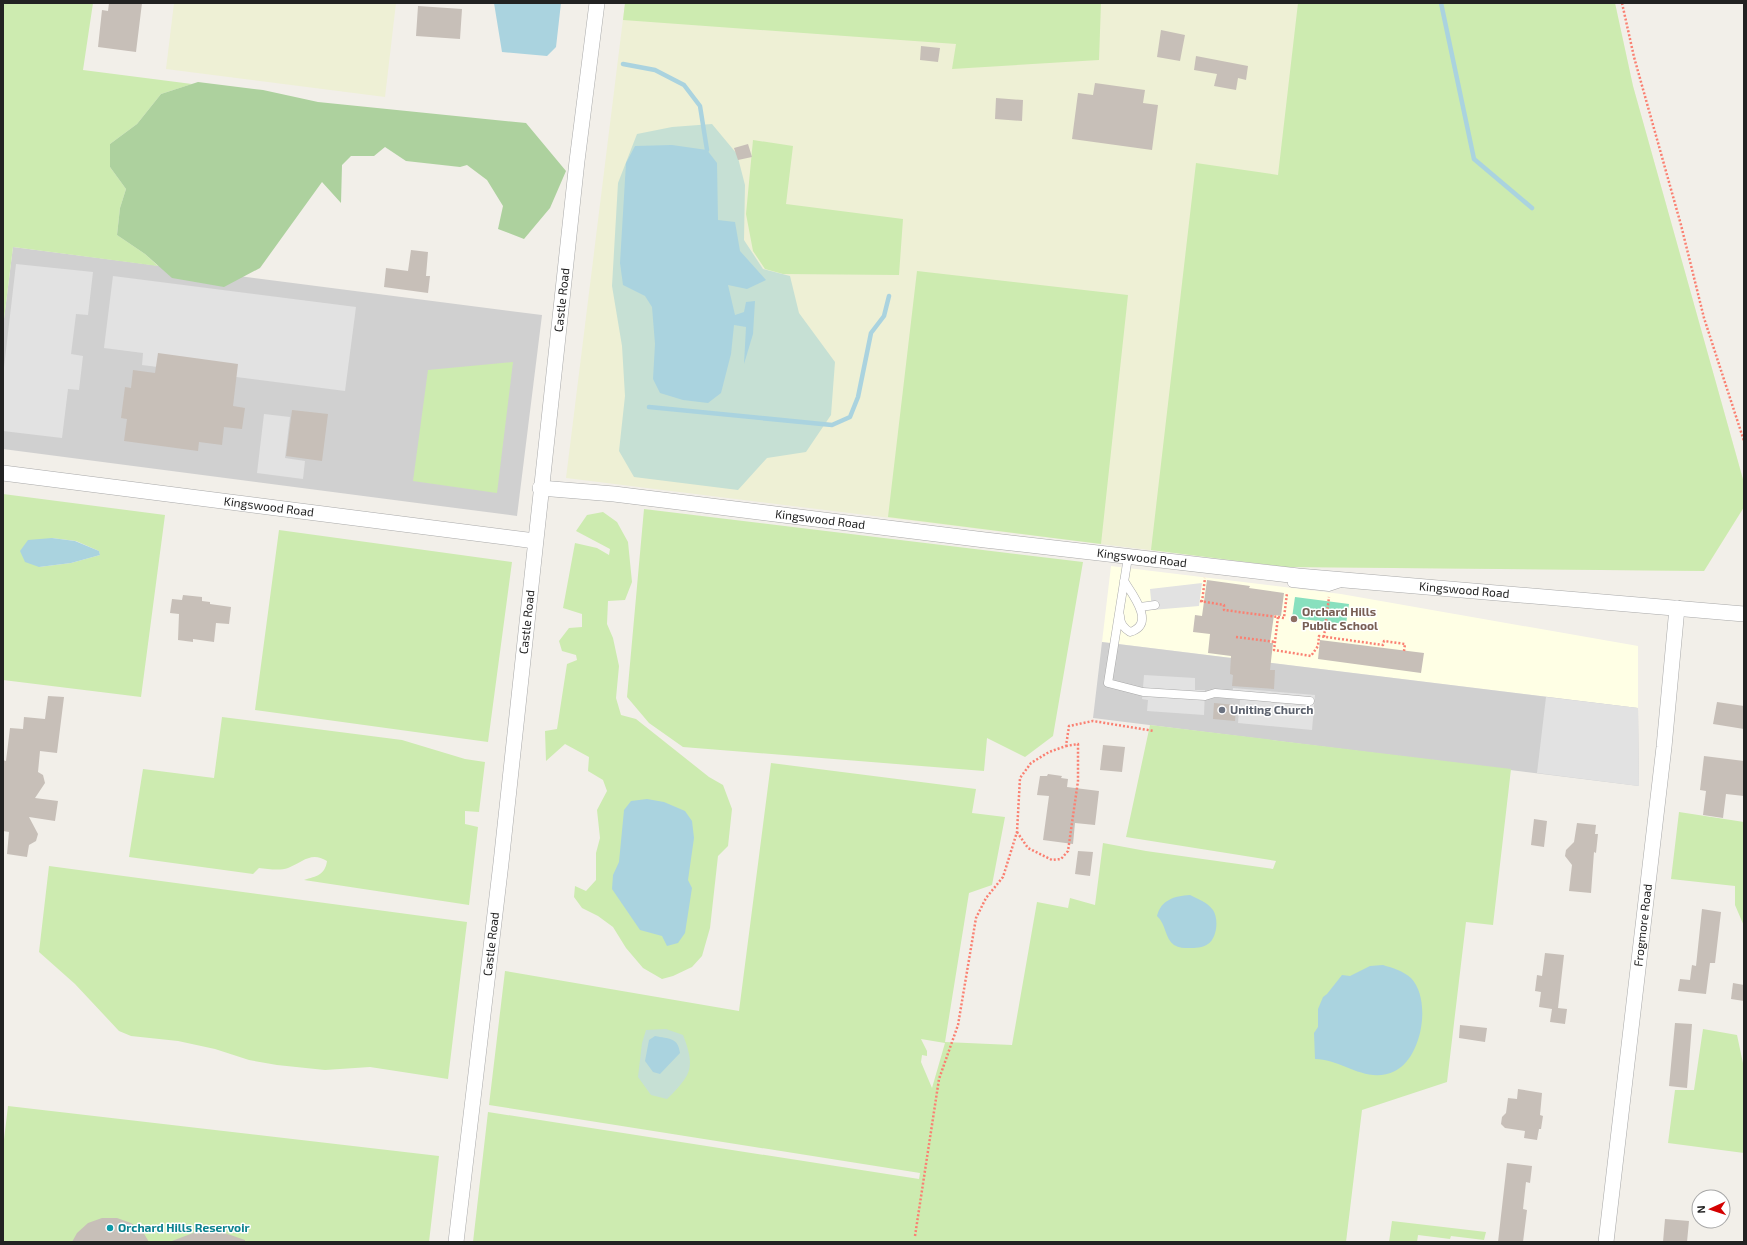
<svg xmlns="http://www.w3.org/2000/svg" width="1747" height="1245" viewBox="0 0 1747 1245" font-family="'Exo 2',sans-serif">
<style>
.education{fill:#ffffe5}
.religious{fill:#d0d0d0}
.farmland{fill:#eef0d5}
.grass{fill:#cdebb0;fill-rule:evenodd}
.forest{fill:#add19e}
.wetland{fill:#c6e0d4}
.pitch{fill:#88e0be}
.parking{fill:#e2e2e2}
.water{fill:#aad3df}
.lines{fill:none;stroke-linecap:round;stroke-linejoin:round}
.stream{stroke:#aad3df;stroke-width:4.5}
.building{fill:#c7bfb8}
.lane-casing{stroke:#a9a9a9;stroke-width:9}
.street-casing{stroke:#a9a9a9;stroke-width:16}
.path{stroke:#fa8072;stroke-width:2.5;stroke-dasharray:2 2;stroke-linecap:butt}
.lane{stroke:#fff;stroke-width:8}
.street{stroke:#fff;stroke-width:15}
.education-dot{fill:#8d6e63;stroke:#fff;stroke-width:1.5}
.worship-dot{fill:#6b7280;stroke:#fff;stroke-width:1.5}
.culture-dot{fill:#0f9aa8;stroke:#fff;stroke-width:1.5}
.labels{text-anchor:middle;stroke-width:3;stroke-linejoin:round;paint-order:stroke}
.street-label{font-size:12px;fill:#222;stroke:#fff}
.education-label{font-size:12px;font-weight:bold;fill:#785e54;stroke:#fff;text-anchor:start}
.worship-label{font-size:12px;font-weight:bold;fill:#5b616d;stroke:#fff;text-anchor:start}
.culture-label{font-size:12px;font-weight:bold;fill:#0d838f;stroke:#fff;text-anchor:start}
</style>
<rect width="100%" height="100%" fill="#f2efe9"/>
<path class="education" d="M1111,566L1341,594L1638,646V708L1102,642Z"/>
<path class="religious" d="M13,247L542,315L517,516L3,449V327Z
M1102,642L1638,708L1639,786L1093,718Z"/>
<path class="farmland" d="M174,3H396L385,97L166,69Z
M625,3H1615L1633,86L1744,483V507L1704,571L1287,567L566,478Z"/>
<path class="grass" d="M3,3H93L83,70L192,84L161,94L137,124L110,144V167L126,189L120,208L117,235L145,254L158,266L13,247L3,327Z
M625,3H1101L1099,60L952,69L956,44L623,20Z
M1298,3H1615L1633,86L1744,483V507L1704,571L1287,567L1151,550L1196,163L1278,175Z
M753,140L793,146L786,204L903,219L899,275L783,274L765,269L753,251L746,214Z
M917,271L1128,295L1101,544L888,517Z
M513,362L497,493L413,481L428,370Z
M3,494L165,515L141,697L3,680ZM52,538L76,541L99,551L100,555L71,563L39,567Z
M644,509L1083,562L1053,736L1025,757L987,738L984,771L683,747L649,723L627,697Z
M603,512L617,522L628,542L632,582L625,600L608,601L607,624L613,638L619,666L616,698L621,715L636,719L709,777L723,785L732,809L728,846L718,856L710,928L702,956L692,967L673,976L662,979L643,968L626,948L613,927L598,916L582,908L574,897L575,886L586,891L596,880V853L600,838L597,810L607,791L603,780L588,771L589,757L565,744L546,761L545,731L557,729L567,664L577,660L576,655L562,651L559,641L569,628L582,627V614L563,608L575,543L597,548L609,555L610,549L576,531L587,515Z
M279,530L512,562L488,742L255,710Z
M222,717L402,740L465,759L485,762L479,812L465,811V824L478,827L469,905L304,880C317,876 325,875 327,861C311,851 303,862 288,868C280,871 268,869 259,868L253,874L129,857L143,769L214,778Z
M1150,725L1511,769L1493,925L1466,922L1447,1082L1362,1110L1346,1242H473L488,1112L919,1179L920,1173L489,1105L505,971L739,1011L771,763L976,789L972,813L1005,817L992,885L969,893L945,1042L1012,1045L1037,902L1068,908L1070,898L1095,905L1103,843L1146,851L1273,869L1276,861L1126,837ZM921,1039L945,1043L932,1088L921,1062L922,1055L927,1056V1051Z
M1679,812L1744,822V926L1735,905V886L1671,879Z
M49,866L467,922L448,1079L370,1067L325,1070L277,1065L249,1060L215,1049L178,1041L131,1036L119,1031L75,984L39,952Z
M1703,1029L1737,1035L1744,1068V1153L1668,1143L1675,1090H1694Z
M8,1106L439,1156L429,1242H3V1148Z
M1392,1221L1486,1232L1484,1240L1451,1236L1450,1239L1418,1235L1417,1242H1389Z"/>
<path class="forest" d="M198,82L263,90L318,102L526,123L566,171L550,208L524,239L498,229L503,206L487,180L467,165L460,167L406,161L385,147L374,156H351L342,165L341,203L322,182L260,268L224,287L172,278L145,254L117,235L120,208L126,189L110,167V144L137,124L161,94Z"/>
<path class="wetland" d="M712,124L737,154L745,185L744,240L763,269L790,276L799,313L835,362L831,415L806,452L767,458L738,490L634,477L619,451L625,396L622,346L612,286L618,183L637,134L672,127Z
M666,1029L683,1035C696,1068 691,1075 667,1099L651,1095L638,1077L642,1043L646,1030Z"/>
<path class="pitch" d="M1295,597L1349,604L1346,624L1292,618Z"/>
<path class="parking" d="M16,264L93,272L88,315L76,314L71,354L83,356L79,390L68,389L62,438L3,431V376Z
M113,276L356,307L345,391L142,365L143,353L104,348Z
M264,414L290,417L285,458L305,461L303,479L257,473Z
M1202,583L1199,606L1152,610L1150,589Z
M1144,675L1195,678V690H1205L1204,715L1147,711L1148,700L1142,699Z
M1233,688L1315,695L1312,730L1238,723L1240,700L1232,699Z
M1546,697L1638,708L1639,786L1537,773Z"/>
<path class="water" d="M494,3H561L556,47L547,56L502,52Z
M672,145L707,150L717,163L718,220L735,222L740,251L766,280L747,289L728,285L735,315L744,312L746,302L755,301L753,334L744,364L746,327L734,325L731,354L721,393L708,403L683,400L660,393L653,379L655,344L652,307L645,296L623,285L620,263L626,163L635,146Z
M52,538L75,541L99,551L100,555L71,563L39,567L25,562L20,551L28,540Z
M647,799L664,802L685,811L692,821L694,838L688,880L692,888L685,933L678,943L667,946L662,936L640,930L612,889L613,875L619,862L624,810L631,801Z
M1190,895C1198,899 1207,902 1213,910C1219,919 1217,938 1208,944C1203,948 1195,948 1189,948C1184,948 1179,948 1174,945C1165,939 1166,924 1157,916C1161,900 1174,896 1190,895Z
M1383,965C1393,968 1403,971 1411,978C1432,1000 1422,1058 1395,1071C1366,1085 1342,1059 1315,1059L1314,1033L1318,1027V1009L1323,997L1327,994L1342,975L1350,976L1370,966Z
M655,1036C669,1039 678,1037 680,1053L660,1074L653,1072L645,1061L649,1040Z"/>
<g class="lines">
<path class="stream" d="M1441,3L1474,159L1532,208
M623,64L655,70L684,85L700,106L707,150
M649,407L832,425L850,417L858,397L871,333L884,316L889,296"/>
</g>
<path class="building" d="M109,3H142L136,52L98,47L102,10L108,11Z
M418,6L462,9L460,39L416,36Z
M1161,30L1185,35L1180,61L1157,57Z
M921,46L940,48L938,62L920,60Z
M1196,56L1248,66L1246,80L1238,78L1236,90L1214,86L1217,74L1194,70Z
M1095,83L1145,90L1143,103L1158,105L1152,150L1072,139L1078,93L1093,95Z
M996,98L1023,100L1022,121L995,119Z
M748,144L752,157L738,160L734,148Z
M411,250L428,252L426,276H430L428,293L384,287L386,268L408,271Z
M158,353L238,364L233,406L245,408L242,429L224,427L222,445L199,442L198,451L124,441L127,419L121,418L125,387L131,388L133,370L155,373Z
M292,410L328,414L322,461L286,456Z
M1207,580L1250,586L1249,588L1284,593L1281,616L1274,615L1270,643H1273L1270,670H1275L1274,689L1232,686L1233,675L1230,674L1231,656L1208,653L1210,634L1193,632L1195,615L1202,616Z
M183,595L202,597V601L210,602V604L231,607L229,624L216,623L214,642L193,639V642L178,640L179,614L170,613L172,599L182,600Z
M1320,640L1424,653L1421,673L1318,659Z
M48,696L64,697L57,753L40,751L38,772L43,775L45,783L35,798L58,801L55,821L29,817L38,834L36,841L29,845L27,857L7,854L9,832L3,831V760L6,761L10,728L23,729L24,717L45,719Z
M1717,702L1744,706V729L1713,724Z
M1214,703L1236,705L1235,721L1213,719Z
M1103,745L1125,747L1122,772L1100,770Z
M1704,756L1744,761V796L1726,794L1723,818L1703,815L1706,791L1700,790Z
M1048,774L1062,776L1061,778L1068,779L1067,787L1099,791L1095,825L1075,823L1073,844L1043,840L1049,796L1037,795L1040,776H1047Z
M1534,819L1547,821L1544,847L1531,845Z
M1577,823L1596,825L1595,834H1598L1596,853L1594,852L1591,893L1569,891L1572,865L1565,856L1566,850L1574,842Z
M1078,851L1093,852L1090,876L1075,874Z
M1702,909L1721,912L1715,963H1710L1706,994L1678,991L1680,979L1690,980L1692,965L1696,966Z
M1545,953L1564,955L1558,1008L1567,1009L1565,1024L1550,1022L1552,1009L1539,1007L1541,992L1535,991L1537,975L1542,976Z
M1733,983L1744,985V1001L1731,999Z
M1675,1023L1692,1024L1687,1088L1669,1086Z
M1460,1025L1487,1028L1485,1042L1459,1038Z
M1518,1089L1542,1093L1540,1115L1543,1116L1541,1129H1539L1537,1140L1524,1138L1525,1131L1505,1128L1501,1124L1502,1117L1506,1113L1508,1098L1517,1099Z
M1507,1163L1532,1166L1530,1183L1526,1182L1523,1209L1527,1210L1523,1242H1498Z
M102,1218H117L131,1223L143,1232L149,1242H72L77,1233L88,1223Z
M1665,1219L1689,1221L1687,1242H1663Z
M201,1230H216L245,1240V1242H172V1241Z"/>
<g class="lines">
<g class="lane-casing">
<path id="lane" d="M1128,557L1108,683L1143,692L1205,696L1215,693L1310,701
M1292,583L1329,587L1341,583
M1140,607L1155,605
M1120,616C1120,624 1124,628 1130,632C1156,624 1133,595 1124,581"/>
</g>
<g class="street-casing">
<g id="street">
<path id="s1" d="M3,473L535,541"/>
<path id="s2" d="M540,488L614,494L985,540L1298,576L1744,614"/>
<path id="s3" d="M456,1242L501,863L577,161L597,3"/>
<path id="s4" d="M1606,1242L1664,747L1677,608"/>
</g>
</g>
<path class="path" d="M1622,3L1634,57L1681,225L1704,318L1744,441
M1200,601L1224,605V610L1278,617L1274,650L1311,656L1318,646L1319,636L1383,645L1384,641L1405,644L1404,651
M1202,602L1205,578
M1278,617L1284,618L1287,593
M1236,637L1275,642
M1324,637L1329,597
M1017,832L1028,848L1052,860L1061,859L1068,851L1078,781V744L1066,746
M915,1236L939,1079L958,1025L976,918L986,898L1003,877L1017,832L1020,778L1031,763L1049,752L1066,746L1069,726L1093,721L1154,731"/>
<use href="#lane" class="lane"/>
<use href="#street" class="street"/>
</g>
<circle class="education-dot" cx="1294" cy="619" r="4"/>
<circle class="worship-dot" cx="1222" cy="710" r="4"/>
<circle class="culture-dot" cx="110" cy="1228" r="4"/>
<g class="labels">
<g class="street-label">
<text dy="4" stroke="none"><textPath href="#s3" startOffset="948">Castle Road</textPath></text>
<text dy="4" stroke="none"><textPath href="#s1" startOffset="268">Kingswood Road</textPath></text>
<text dy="4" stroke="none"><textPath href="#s2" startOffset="282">Kingswood Road</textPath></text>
<text dy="4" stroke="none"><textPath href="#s2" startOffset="606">Kingswood Road</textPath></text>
<text dy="4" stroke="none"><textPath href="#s2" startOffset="930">Kingswood Road</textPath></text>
<text dy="4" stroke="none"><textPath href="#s3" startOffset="624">Castle Road</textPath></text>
<text dy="4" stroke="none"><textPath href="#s4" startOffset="319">Frogmore Road</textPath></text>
<text dy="4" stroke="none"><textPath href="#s3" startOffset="300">Castle Road</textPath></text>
</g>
<g class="education-label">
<text x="1302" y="616">Orchard Hills<tspan x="1302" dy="14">Public School</tspan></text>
</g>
<g class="worship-label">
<text x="1230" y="714">Uniting Church</text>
</g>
<g class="culture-label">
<text x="118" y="1232">Orchard Hills Reservoir</text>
</g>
</g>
<rect width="1747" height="1245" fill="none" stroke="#222222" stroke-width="8"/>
<g transform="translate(1711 1209) rotate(267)"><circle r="19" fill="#ffffff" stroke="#a7a7a7"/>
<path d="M0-3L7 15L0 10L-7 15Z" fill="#d40000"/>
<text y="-6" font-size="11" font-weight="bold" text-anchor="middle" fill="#222222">N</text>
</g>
</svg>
